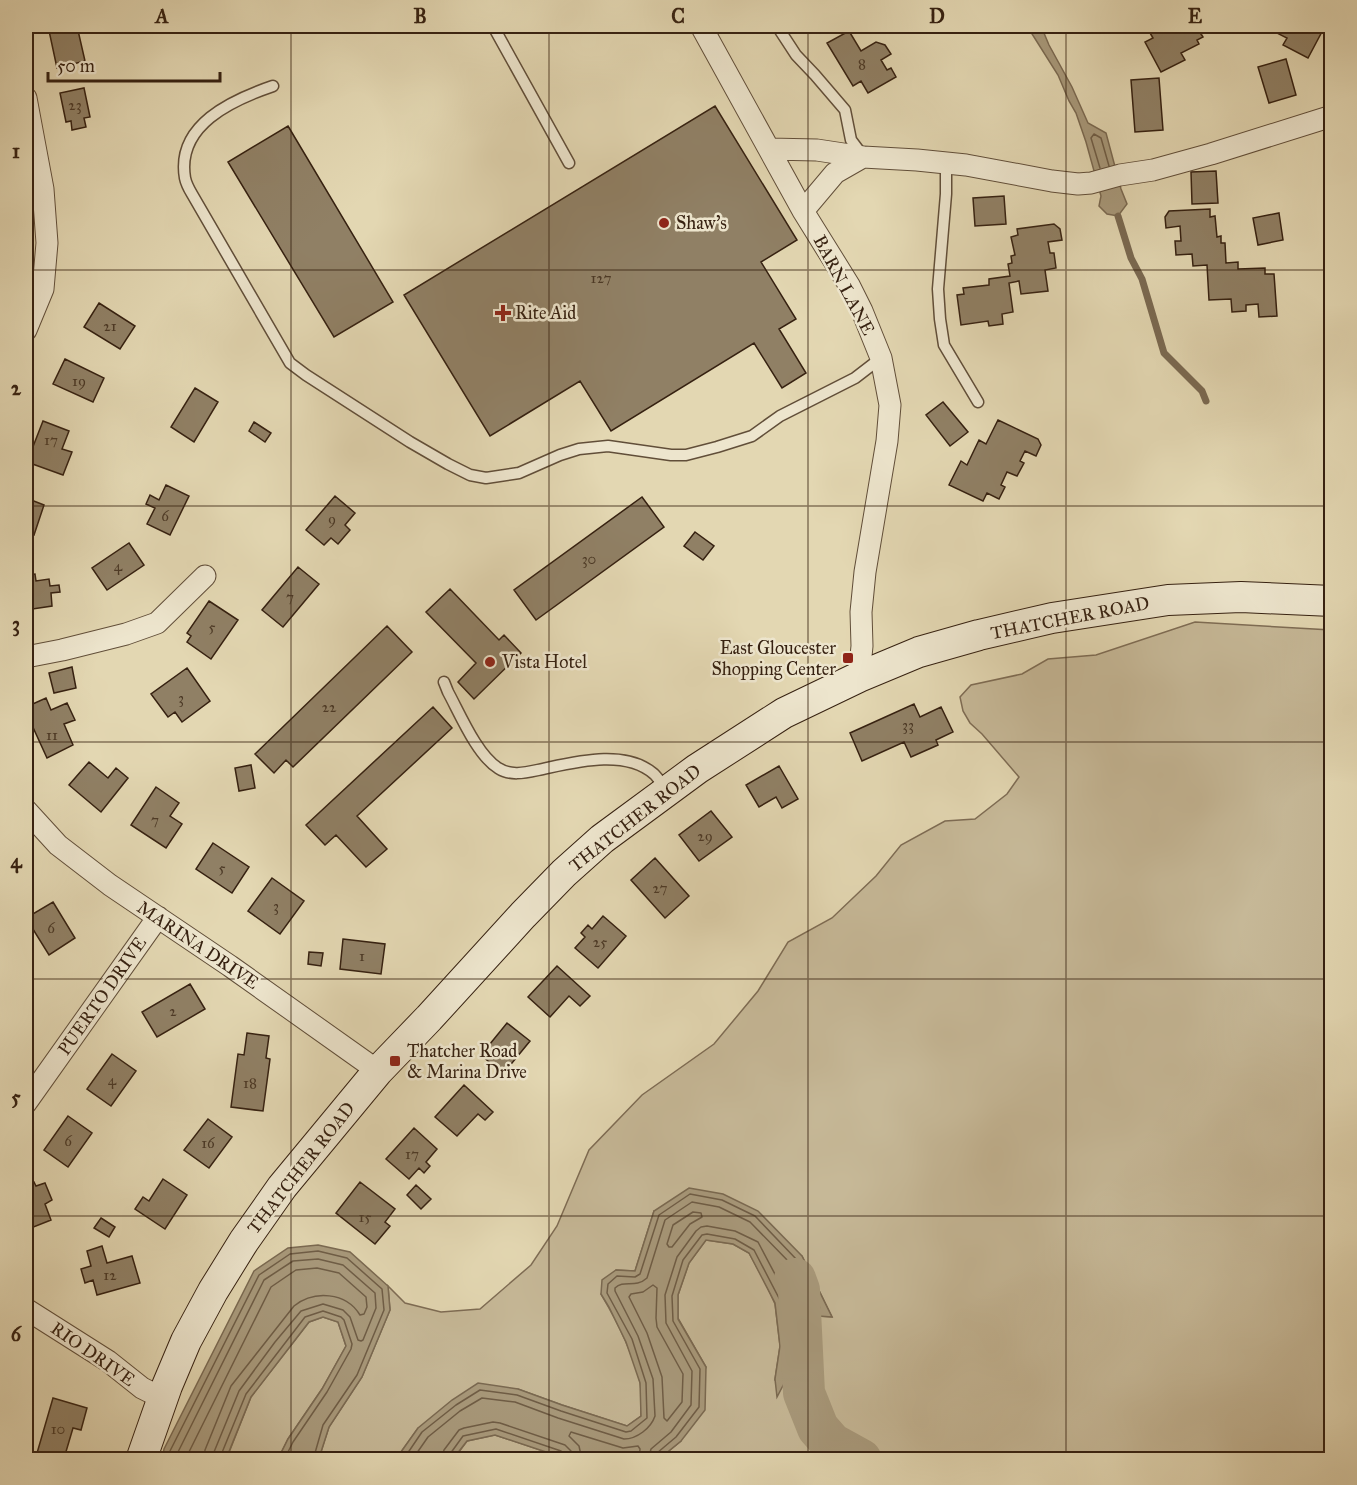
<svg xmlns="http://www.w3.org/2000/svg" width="1357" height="1485" viewBox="0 0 1357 1485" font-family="'IM FELL Great Primer',serif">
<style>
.green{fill:#c6b897;stroke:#7e6c54;stroke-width:1.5}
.water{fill:#a8997b;stroke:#7a6951;stroke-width:1.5}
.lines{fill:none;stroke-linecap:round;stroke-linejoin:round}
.shore{stroke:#6f5d46;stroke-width:1.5}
.stream{stroke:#7a6951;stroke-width:7}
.river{stroke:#a8997b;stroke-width:42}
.building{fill:#908065;stroke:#362111;stroke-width:1.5}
.service-casing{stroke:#614e39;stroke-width:13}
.minor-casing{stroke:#614e39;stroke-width:23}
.secondary-casing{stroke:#362111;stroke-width:32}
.service{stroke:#ede5cd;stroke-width:10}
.minor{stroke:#ede5cd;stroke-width:21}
.secondary{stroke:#ede5cd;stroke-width:30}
.grid{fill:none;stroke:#362111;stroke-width:1.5;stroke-opacity:0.55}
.poi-dot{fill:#8f2418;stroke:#ede5cd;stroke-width:2}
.labels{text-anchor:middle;stroke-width:5;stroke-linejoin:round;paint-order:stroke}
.number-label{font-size:15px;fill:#4c3926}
.poi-label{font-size:18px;fill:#362111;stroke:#ede5cd;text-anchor:start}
.street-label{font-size:18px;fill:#362111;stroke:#ede5cd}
.neatline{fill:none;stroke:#362111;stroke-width:2}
.grid-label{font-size:20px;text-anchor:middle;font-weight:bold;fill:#362111}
</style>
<rect width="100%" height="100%" fill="#e3d7b2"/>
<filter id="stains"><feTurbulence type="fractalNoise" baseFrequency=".00333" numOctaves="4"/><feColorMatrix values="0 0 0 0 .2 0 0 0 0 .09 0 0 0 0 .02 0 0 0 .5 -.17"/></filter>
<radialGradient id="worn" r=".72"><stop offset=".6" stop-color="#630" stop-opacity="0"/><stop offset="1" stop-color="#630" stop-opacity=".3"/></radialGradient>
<path class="green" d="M1195,622L1331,630V1459H659L681,1441L706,1367L678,1318V1295L689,1263L706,1240L733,1244L749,1253L764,1280L775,1304L780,1346L775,1379L800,1353L802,1319L818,1316L832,1317L802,1256L654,1211L635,1271L616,1270L601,1294C617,1321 632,1351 640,1382C642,1393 641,1405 641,1416L627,1426L562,1405L518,1389L418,1428L396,1459H321L320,1455L329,1427L362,1377L390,1310L388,1286L405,1303L441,1312L480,1309L531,1265L557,1226L589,1150L642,1095L714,1044L758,991L788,942L832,918L876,876L901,845L945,821L975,819L1007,794L1019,777L982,734L970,723L963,711L960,697L971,685L1022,674L1048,659L1096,655Z
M323,1317L338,1322L346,1346L322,1389L288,1439L278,1459L226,1460L251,1397L309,1322Z
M495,1435L567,1459L453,1460L467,1441Z"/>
<path class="water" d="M1027,26H1041L1049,45L1072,87L1088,123L1106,133L1121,189L1127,204L1118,216L1107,214L1099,206L1101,196L1086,142L1076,113L1069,101L1058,75Z
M689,1188L723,1194L758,1211L802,1256L832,1317L818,1316L802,1320L800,1353L777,1397L775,1379L780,1346L775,1303L749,1253L733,1244L706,1240L689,1263L678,1295V1319L706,1367L705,1410L681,1441L659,1459H567L495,1435L467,1441L453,1459H396L418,1428L452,1400L478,1383L518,1389L562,1405L627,1426L641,1416L640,1383L626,1342L609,1307L601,1294L602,1280L616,1270L635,1271L654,1211Z
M318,1245L350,1252L388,1286L390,1310L362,1377L329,1427L320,1455L321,1459H278L288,1439L322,1389L346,1346L338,1322L323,1317L309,1322L251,1397L226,1459H162L164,1449L254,1271L288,1248Z"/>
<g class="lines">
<path class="shore" d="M1100,168L1091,138L1094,134L1101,138L1109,166
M693,1212L701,1213L702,1217L690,1224L672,1247H669L667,1244L673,1225Z
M653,1285L657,1288L656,1318L657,1327L683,1374L682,1402L667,1421L664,1418L662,1377L647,1333L629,1297L631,1294L643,1292Z
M168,1460L170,1451L259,1275L290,1254L318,1251L347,1258L382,1289L384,1310L357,1375L323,1425L315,1453V1460
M176,1460L177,1454L264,1280L293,1261L318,1259L343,1265L375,1293L376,1308L363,1340L361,1341L358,1340L350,1317L343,1310L323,1304L301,1311L275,1342L239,1391L214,1452L213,1460
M185,1460L271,1287L296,1270L317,1268L339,1273L366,1297L367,1307L364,1314L360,1315C346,1292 314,1290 294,1306L231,1386L205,1450L204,1460
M221,1460V1455L246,1394L305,1317L323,1311L341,1317L344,1320L352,1344L351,1349L327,1392L293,1442L284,1460
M403,1460L422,1432L456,1405L480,1390L517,1395L561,1411L626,1432L631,1431L647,1418L646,1383L632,1339L607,1293L608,1284L617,1276L635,1277L640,1274L659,1215L690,1194L722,1200L755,1216L797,1260L813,1290L820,1308L818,1310L802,1313L797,1316L794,1351L790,1359H786L785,1357L786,1346L781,1302L754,1250L735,1239L707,1234L702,1235L683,1260L672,1296L673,1321L700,1369L699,1407L676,1437L657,1453L656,1460
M412,1460L428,1437L460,1411L482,1398L515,1402L558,1418L624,1439C637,1439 651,1428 655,1416L653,1379L638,1336L615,1291V1288C624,1279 635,1289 647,1278L665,1220L692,1202L719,1207L750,1222L791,1264L810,1302C807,1305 793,1310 790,1308L787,1297L758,1242L735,1231L707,1226L701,1227L696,1231L677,1257L665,1295L666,1323L692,1371L691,1405L671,1432L651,1449L648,1460
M441,1460L444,1450L459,1430L464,1428L493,1422L500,1423L565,1445L571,1451L573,1460
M449,1460L450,1454L463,1436L496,1429L561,1451L565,1454V1460
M582,1460L579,1446L569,1436L571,1432L623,1448L638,1446L640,1449L639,1460"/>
<path class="stream" d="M1118,216L1131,258L1142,279L1164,353L1202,391L1206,401"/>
<path class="river" d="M795,1279L799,1290L804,1393L818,1428L832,1444L861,1460"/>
</g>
<path class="building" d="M48,26H77L85,61L57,68Z
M1146,26H1219L1201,34L1203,37L1197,40L1199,44L1181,53L1185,60L1161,72L1145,42L1153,38Z
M1263,26H1325L1308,58L1283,45L1287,38Z
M849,31L861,51L876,42L885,45L891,54L881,60L887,70L891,68L896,77L868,93L861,81L853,86L827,43Z
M1286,59L1296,95L1269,103L1258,67Z
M1159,78L1163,130L1135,132L1131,80Z
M84,88L90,117L84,118L86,127L72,130L71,121L66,122L60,93Z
M715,106L797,240L761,262L796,319L779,329L806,373L782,388L754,343L611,431L580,381L490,436L404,295Z
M288,126L393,302L334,337L228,162Z
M1216,171L1218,203L1192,204L1191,172Z
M1004,196L1006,224L975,226L973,198Z
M1210,209V217L1215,216L1217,237L1221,236V243H1225L1226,263L1238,262V269L1265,268V274H1274L1277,316L1259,317L1258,304L1246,305V311L1232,312L1231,299L1209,300L1207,265L1193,266L1192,254L1176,255L1175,241H1181L1180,226L1166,228L1165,217L1169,211Z
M1279,213L1283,240L1258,245L1253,218Z
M1054,224L1060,229L1062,240L1048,242L1050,253H1054L1056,268L1045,270L1048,291L1021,294L1019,281L1009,283L1013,312L1002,314L1003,324L989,326L988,321L961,325L957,295L964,294L963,288L989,285V279L1010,276L1008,264L1012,263L1011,256L1015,255L1011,237L1018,235L1017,229Z
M99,303L135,326L120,349L84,327Z
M65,359L104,378L93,402L53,384Z
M195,388L218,402L194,442L171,427Z
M943,402L968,432L950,446L926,415Z
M998,420L1038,439L1041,445L1036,456L1025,451L1020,461L1024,463L1017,476L1007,472L1001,485L1005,487L999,499L987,493L983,501L949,485L961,461L967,465L979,440L986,444Z
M43,421L69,431L62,449L72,452L63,475L27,462Z
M254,422L271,433L265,442L249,431Z
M166,485L189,496L170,535L147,524L155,508L146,504L150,495L159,500Z
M335,496L355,513L345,525L350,530L338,544L331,538L324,545L306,530Z
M642,497L664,527L536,620L514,590Z
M26,498L44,505L34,535L26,532Z
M695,532L714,546L703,560L684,546Z
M129,543L144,565L107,590L92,568Z
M298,567L319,584L283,627L262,610Z
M35,574L36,581L49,579L50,586L59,585L60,592L51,593L52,606L26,610V575Z
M450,589L499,640L504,635L521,653L474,699L458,682L476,663L426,612Z
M209,601L238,620L211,659L187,642L191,636L187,633Z
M387,626L412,652L293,767L286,760L274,773L255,754Z
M72,667L76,688L54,693L49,673Z
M187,668L210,701L182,722L175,712L168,717L151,694Z
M46,698L51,710L67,703L75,720L64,724L73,745L47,758L26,712V707Z
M914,704L920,717L941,707L953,732L936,740L938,745L911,757L904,742L862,761L850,733Z
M433,707L452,728L357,816L387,849L366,867L336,835L325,845L306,825Z
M89,762L108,778L116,768L128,778L101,812L69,785Z
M251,765L255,788L239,791L235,768Z
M779,766L798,799L782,808L776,797L759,807L746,785Z
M156,787L179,803L170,816L182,824L166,848L131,825Z
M711,811L732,837L699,861L679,835Z
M213,843L249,867L232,893L196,869Z
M655,858L689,896L665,918L631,880Z
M272,878L304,901L280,934L248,911Z
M53,902L75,938L49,955L26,918Z
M603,916L626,936L598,968L575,948L585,937L581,933L588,925L592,929Z
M343,939L385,944L381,974L340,969Z
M309,952L323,953L321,966L308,964Z
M557,966L590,996L580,1006L569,996L550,1017L528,997Z
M190,984L205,1009L157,1037L142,1012Z
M507,1023L530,1041L503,1074L481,1055Z
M247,1033L269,1036L266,1058L270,1059L263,1111L231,1107L238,1054L244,1055Z
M112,1054L136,1071L111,1106L87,1089Z
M464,1085L493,1112L485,1120L478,1114L457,1136L435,1117Z
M68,1116L92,1133L68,1167L44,1150Z
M208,1119L232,1137L209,1168L184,1150Z
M414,1128L437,1149L426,1162L430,1166L424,1173L419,1168L409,1179L386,1159Z
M163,1179L187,1195L165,1229L135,1209L143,1197L149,1201Z
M34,1182L36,1186L45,1183L52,1200L45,1204L51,1220L26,1230V1186Z
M360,1182L395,1209L385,1222L390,1226L375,1244L336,1213Z
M416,1185L431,1199L421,1209L407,1195Z
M101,1218L115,1227L109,1237L94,1228Z
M102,1246L107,1263L132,1256L140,1283L97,1295L93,1280L85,1283L81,1269L91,1266L87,1251Z
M53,1398L87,1408L81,1430L73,1428L65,1455L72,1457L71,1460H35Z"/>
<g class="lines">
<g class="service-casing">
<path id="service" d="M493,26L569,163
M778,26L779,29L796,55L815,75L845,110L851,140L863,156
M273,86C232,100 176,125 185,178C186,183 189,189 192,194L290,363L306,375L410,442L448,464L470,475L486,478L519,473L560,455L579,449L608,446L671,455H686L717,447L752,436L780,416L855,378L881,358
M946,163V194L938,289L940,319L944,345L978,402
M444,682L448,692C460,714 477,755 498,768C510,776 524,773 538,770C572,763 624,748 654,774C658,778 662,784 666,788"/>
</g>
<g class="minor-casing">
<path id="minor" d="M701,26L803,211L849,285L862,311L881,358L890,405L887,441L865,572L861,612L862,646L859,677
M26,98L43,189L47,243L43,289L26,330
M769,149L817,150L863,157L835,173L803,211
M863,157L917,160L966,165L1052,181L1078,184L1091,183L1120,175L1153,170L1211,154L1332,116
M26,657L62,650L126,634L157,623L205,576
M26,810L58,845L110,885L230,966L378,1071
M26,1103L158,917
M26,1309L108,1361L142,1388L162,1398"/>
</g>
<g class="secondary-casing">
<path id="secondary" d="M141,1460L167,1386L186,1341L213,1291L244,1241L282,1187L378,1071L429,1018L523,915L564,873L602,839L697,769L784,713L859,677L919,652L979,635L1052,618L1168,600L1241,597L1332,601"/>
</g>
<use href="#service" class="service"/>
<use href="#minor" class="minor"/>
<use href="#secondary" class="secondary"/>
</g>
<path class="grid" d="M291,26V1460M549,26V1460M808,26V1460M1066,26V1460M26,270H1332M26,506H1332M26,742H1332M26,979H1332M26,1216H1332"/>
<g class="poi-dot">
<circle cx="664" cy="223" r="6"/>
<path d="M500 304h6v6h6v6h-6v6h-6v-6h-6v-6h6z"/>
<rect x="842" y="652" width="12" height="12" rx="3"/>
<circle cx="490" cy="662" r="6"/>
<rect x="389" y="1055" width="12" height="12" rx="3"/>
</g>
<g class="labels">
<g class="number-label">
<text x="862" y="69">8</text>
<text x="75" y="110">23</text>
<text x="601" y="283">127</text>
<text x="110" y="331">21</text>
<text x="79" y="386">19</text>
<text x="51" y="445">17</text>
<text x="165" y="521">6</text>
<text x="332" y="524">9</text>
<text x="589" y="564">30</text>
<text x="118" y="571">4</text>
<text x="290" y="602">7</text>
<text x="212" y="632">5</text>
<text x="181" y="703">3</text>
<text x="329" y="712">22</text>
<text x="908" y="730">33</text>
<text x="52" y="740">11</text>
<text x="155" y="825">7</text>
<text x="705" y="841">29</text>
<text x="222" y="873">5</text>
<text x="660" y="893">27</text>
<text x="276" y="911">3</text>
<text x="51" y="933">6</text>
<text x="600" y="947">25</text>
<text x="362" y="961">1</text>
<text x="173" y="1016">2</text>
<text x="112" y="1085">4</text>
<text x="250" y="1088">18</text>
<text x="68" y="1146">6</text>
<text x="208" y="1148">16</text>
<text x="412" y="1159">17</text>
<text x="365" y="1222">15</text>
<text x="110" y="1280">12</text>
<text x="58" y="1434">10</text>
</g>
<g class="poi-label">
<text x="676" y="229">Shaw's</text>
<text x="515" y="319">Rite Aid</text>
<text x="836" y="654" text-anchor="end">East Gloucester<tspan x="836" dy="21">Shopping Center</tspan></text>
<text x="502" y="668">Vista Hotel</text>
<text x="407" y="1057">Thatcher Road<tspan x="407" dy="21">&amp; Marina Drive</tspan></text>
</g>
<g class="street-label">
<text transform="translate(844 285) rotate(62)" y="6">BARN LANE</text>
<text transform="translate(1070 618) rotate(-11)" y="6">THATCHER ROAD</text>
<text transform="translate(635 818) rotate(-38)" y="6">THATCHER ROAD</text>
<text transform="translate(198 945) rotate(34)" y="6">MARINA DRIVE</text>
<text transform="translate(102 996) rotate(-55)" y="6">PUERTO DRIVE</text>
<text transform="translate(301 1168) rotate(-52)" y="6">THATCHER ROAD</text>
<text transform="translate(93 1354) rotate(35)" y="6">RIO DRIVE</text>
</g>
</g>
<rect width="1357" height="1485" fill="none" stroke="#e3d7b2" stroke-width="66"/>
<path d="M48 72v9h172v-9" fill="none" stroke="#362111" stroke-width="3"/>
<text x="57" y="72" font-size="18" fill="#362111" stroke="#ede5cd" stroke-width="4.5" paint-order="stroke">50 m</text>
<rect x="33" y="33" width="1291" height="1419" class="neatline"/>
<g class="grid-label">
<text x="162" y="23">A</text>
<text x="420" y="23">B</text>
<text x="678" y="23">C</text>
<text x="937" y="23">D</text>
<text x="1195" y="23">E</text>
<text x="16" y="158">1</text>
<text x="16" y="395">2</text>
<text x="16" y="631">3</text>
<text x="16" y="868">4</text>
<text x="16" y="1104">5</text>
<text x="16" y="1341">6</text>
</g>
<rect width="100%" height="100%" filter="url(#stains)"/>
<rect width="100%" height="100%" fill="url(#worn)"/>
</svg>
